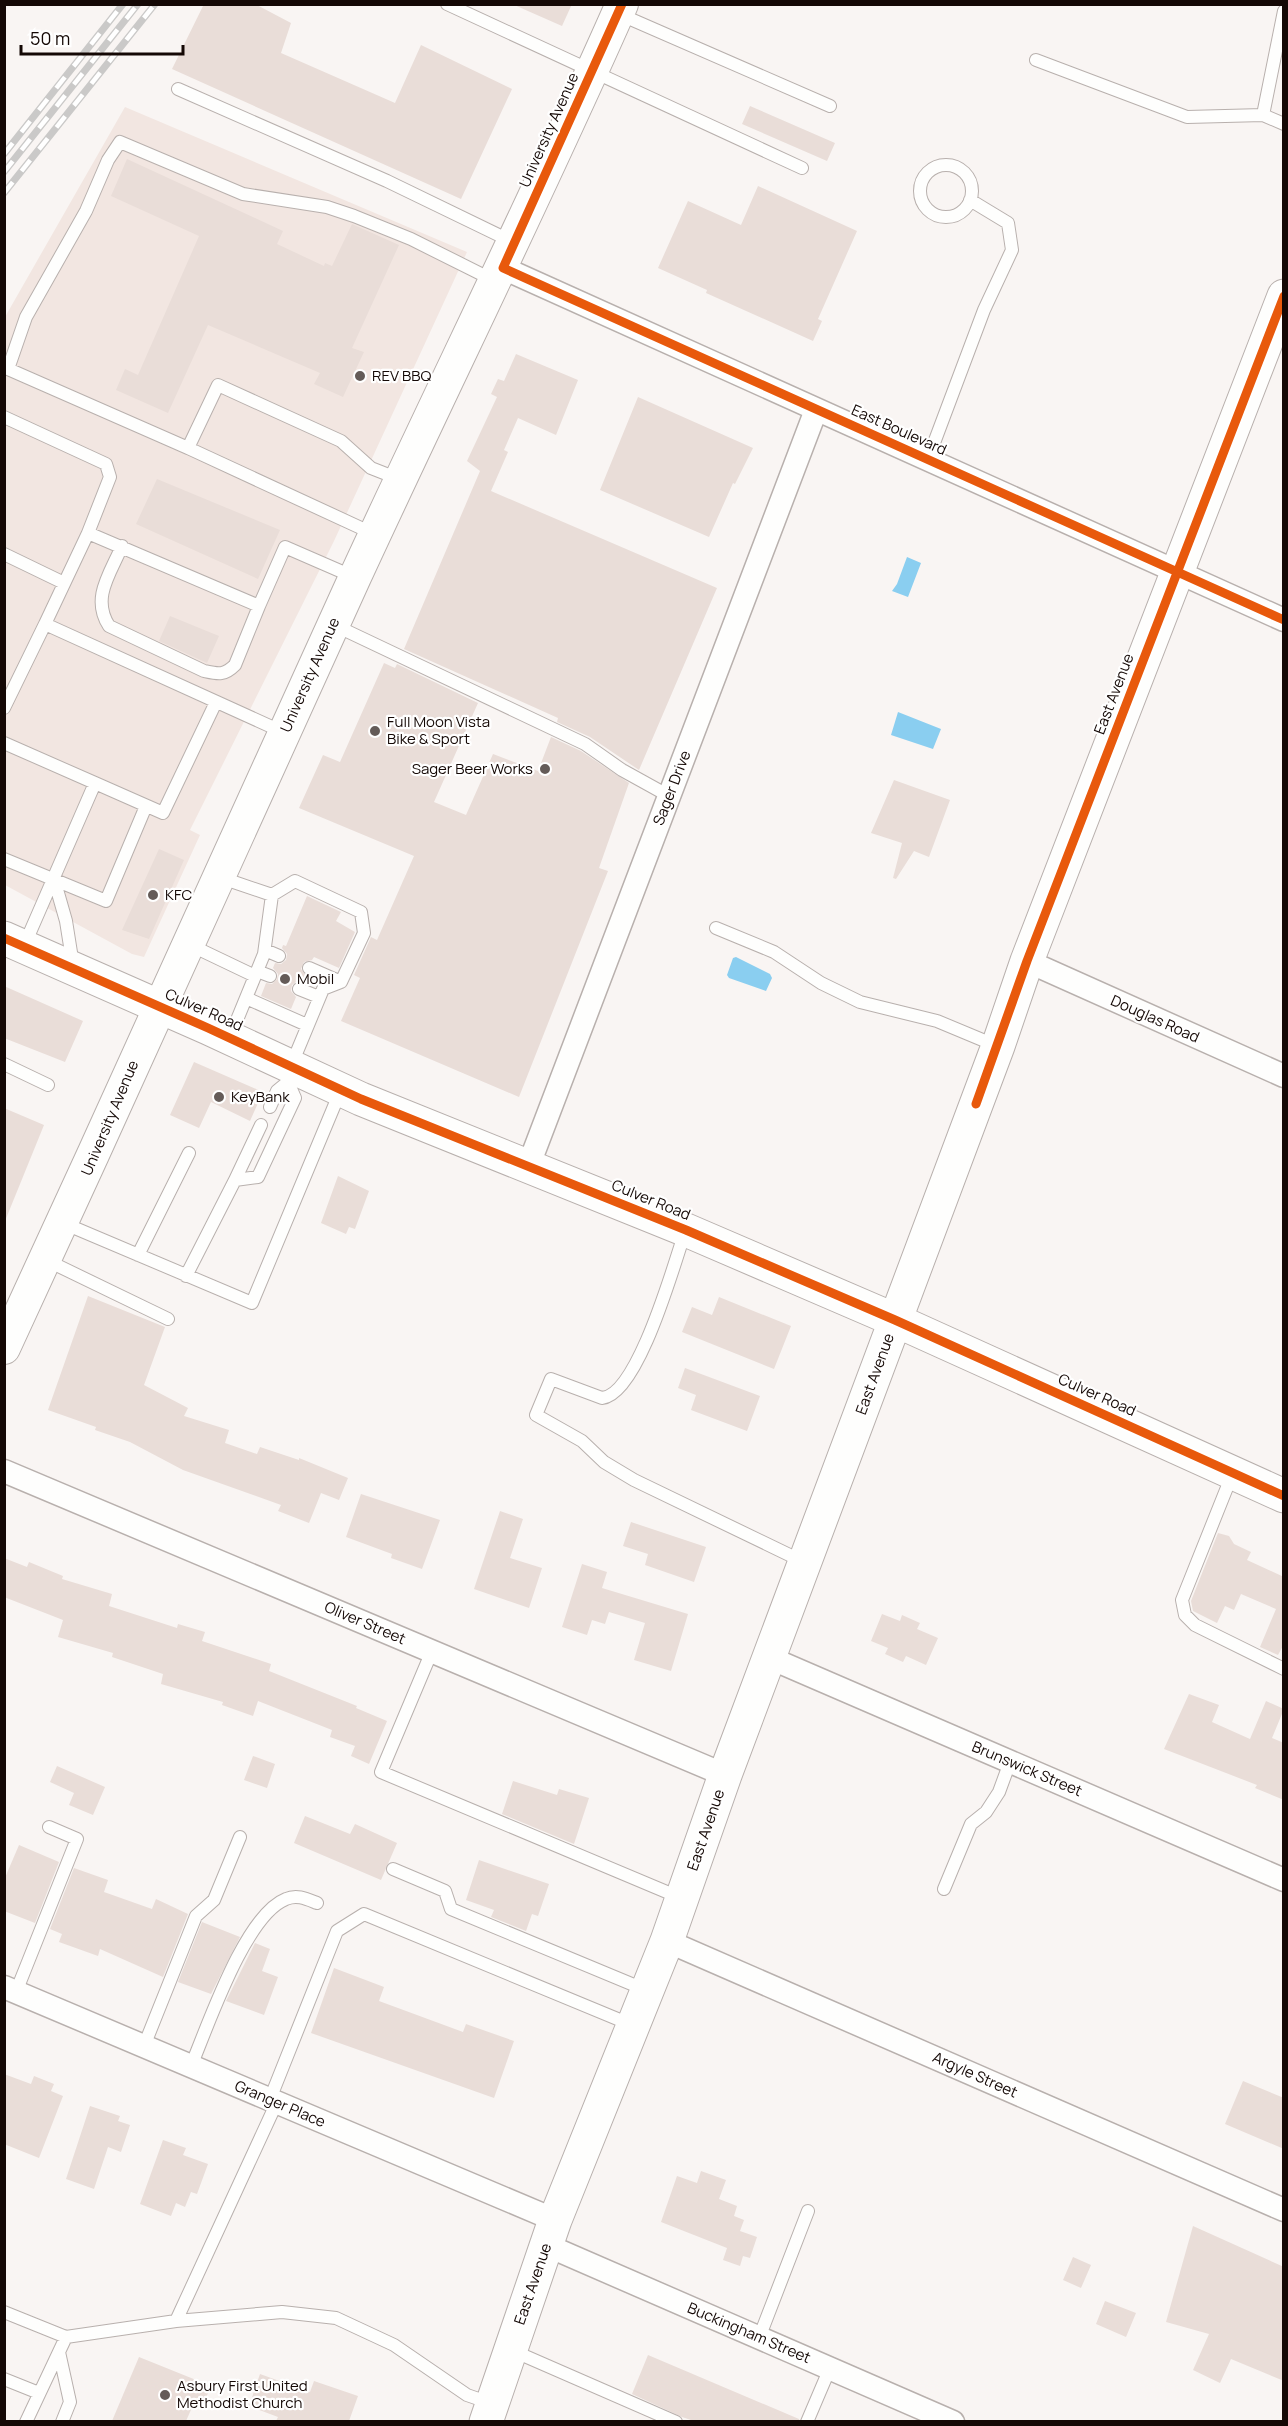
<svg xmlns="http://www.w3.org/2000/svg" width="1288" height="2426" viewBox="0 0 1288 2426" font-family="Manrope,sans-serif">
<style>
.built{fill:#f2e6e1}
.water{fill:#8acef0}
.building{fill:#e9ddd8}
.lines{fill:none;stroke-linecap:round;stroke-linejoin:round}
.lane-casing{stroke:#b8b0ad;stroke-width:14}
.street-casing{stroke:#b8b0ad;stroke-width:25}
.secondary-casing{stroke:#b8b0ad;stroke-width:34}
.primary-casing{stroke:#b8b0ad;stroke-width:35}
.lane{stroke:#fefefd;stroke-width:12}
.street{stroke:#fefefd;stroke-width:22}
.secondary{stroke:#fefefd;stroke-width:32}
.primary{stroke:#fefefd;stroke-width:33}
.rail-casing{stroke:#cac9c8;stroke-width:7}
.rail{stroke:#fff;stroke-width:4.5;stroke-dasharray:14;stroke-linecap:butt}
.cycleway-casing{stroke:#fff;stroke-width:13}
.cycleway{stroke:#e8590c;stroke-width:9}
.poi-dot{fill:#645b58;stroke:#fff;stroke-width:2}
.labels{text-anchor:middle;stroke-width:4.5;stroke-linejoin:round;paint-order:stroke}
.street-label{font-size:15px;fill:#140805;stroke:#fff}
.poi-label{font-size:15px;fill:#140805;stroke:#fff;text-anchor:start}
</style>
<rect width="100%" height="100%" fill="#f9f5f3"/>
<path class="built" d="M125,107L467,252L334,541L190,830L200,835L144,957L132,954L5,885V317Z"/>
<path class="water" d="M907,557L921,563L908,597L892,591L897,584Z
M898,712L941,729L933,749L891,735Z
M736,957L770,974L772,978L766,991L729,978L727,975L733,958Z"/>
<path class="building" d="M204,4H255L291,23L281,53L395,103L421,45L512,89L461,199L172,69Z
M512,4H572L562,26Z
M750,106L835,143L827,161L742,124Z
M127,159L283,231L277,244L324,266L325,263L332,266L352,224L399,245L352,348L364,352L343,397L314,384L320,373L208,325L168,413L116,390L125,369L138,375L199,236L111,196Z
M758,186L857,231L818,319L822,321L813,341L706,293L707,290L658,268L688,201L741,225Z
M516,354L578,380L556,435L518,418L504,450L508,452L491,491L717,588L639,770L590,737L557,722L558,718L404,649L480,471L467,461L497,397L491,394L498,379L504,381Z
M638,397L753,448L735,484L733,483L709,537L600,490Z
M157,479L280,530L258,579L136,524Z
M170,616L219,636L207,663L159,641Z
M384,663L395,668L397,664L478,703L434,802L466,815L493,754L538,771L551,737L581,751L629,783L599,868L608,871L519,1097L341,1021L360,978L354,975L371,937L377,940L414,856L299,808L323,755L340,762Z
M894,780L950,800L929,857L914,851L896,879L893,878L902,843L871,833Z
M159,849L184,860L149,939L122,930Z
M307,896L341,912L336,921L355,932L339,968L314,957L312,960L304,962L301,969L306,975L303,982L297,981L292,985L291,991L296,997L291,1009L261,996L266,983L272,984L277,979L278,974L273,968L275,963L281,964L286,960L287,954L282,948L283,945L286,946Z
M4,986L83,1021L65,1062L4,1038Z
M194,1062L263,1092L250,1121L211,1102L199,1128L170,1115Z
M4,1108L44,1125L5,1221H4Z
M338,1176L369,1191L355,1229L349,1227L346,1234L321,1223Z
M88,1296L165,1327L144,1385L188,1408L184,1416L229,1430L225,1443L257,1454L260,1447L299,1460V1458L348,1478L339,1500L321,1493L309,1523L278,1511L281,1505L183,1470L130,1442L95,1430L96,1427L48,1410Z
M719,1297L791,1326L774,1369L682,1332L692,1307L712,1315Z
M685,1368L760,1396L747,1431L691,1410L696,1395L678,1388Z
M361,1494L440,1520L422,1569L391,1558L392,1554L346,1537Z
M500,1511L523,1519L510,1558L542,1568L529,1608L474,1589Z
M631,1522L706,1547L694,1582L645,1565L648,1554L623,1546Z
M1218,1533L1229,1536L1234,1544L1251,1552L1247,1560L1284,1577V1644L1278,1655L1260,1647L1276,1609L1241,1594L1234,1610L1225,1606L1217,1623L1193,1611L1191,1601Z
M4,1558L27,1567L29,1562L63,1576L62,1579L112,1594L109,1606L177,1628L178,1624L205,1632L202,1641L271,1664L269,1671L357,1706L356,1708L387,1721L369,1764L351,1756L355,1746L330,1737L332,1730L258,1701L253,1716L222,1705L223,1702L161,1684L163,1674L112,1657L113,1653L58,1637L63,1620L4,1597Z
M582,1564L607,1572L602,1588L688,1614L671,1671L634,1660L645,1623L609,1612L605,1624L592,1620L587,1635L562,1627Z
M882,1614L900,1621L902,1615L920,1623L917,1629L938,1638L926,1665L906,1656L903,1662L885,1654L888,1648L871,1641Z
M1189,1694L1219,1705L1212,1722L1250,1739L1266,1701L1284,1709L1272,1738L1284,1743V1800L1255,1788L1257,1785L1164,1749Z
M253,1756L275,1764L267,1788L244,1780Z
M57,1766L105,1787L93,1815L69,1805L74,1793L50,1782Z
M513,1781L557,1795L559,1789L589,1798L574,1844L502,1814Z
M305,1816L350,1834L355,1824L397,1843L381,1880L294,1843Z
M19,1845L59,1862L35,1923L4,1911V1880Z
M479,1860L549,1884L538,1916L532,1914L526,1931L491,1917L494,1910L466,1900Z
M74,1868L108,1880L104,1892L152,1909L156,1899L188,1914L163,1977L100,1949L98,1956L59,1942L62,1934L50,1929Z
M202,1922L240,1937L211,1994L178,1982Z
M255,1943L270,1949L262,1971L278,1977L264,2015L226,2001Z
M334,1968L384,1987L379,2001L463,2032L466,2024L514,2041L494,2098L311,2033Z
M4,2074L31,2084L34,2076L54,2084L51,2091L63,2096L39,2158L4,2144Z
M1243,2081L1284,2098V2149L1225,2124Z
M90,2106L120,2116L118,2121L130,2125L121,2152L108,2147L94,2189L66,2179Z
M163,2140L186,2148L183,2155L208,2164L197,2194L191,2192L185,2207L176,2203L171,2216L140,2204Z
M701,2171L726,2180L719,2199L737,2206L734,2216L744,2220L740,2231L757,2237L750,2258L743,2256L740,2266L723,2260L727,2248L661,2222L677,2176L697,2183Z
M1193,2226L1284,2267V2381L1231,2359L1220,2383L1193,2370L1209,2334L1166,2322Z
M1073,2257L1091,2265L1081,2288L1063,2280Z
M1105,2301L1136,2313L1126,2337L1096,2324Z
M648,2355L799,2419V2421H694L682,2417L632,2394Z
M139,2357L211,2386L202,2407L194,2403L186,2421H112Z
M260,2374L310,2392L314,2381L358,2396L349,2421H276L278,2417L249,2406Z"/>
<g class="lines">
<g class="lane-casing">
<path id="lane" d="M447,4L802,168
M619,14L830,106
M1036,60L1187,117L1263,115L1284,124
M178,89L387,181L513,242
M1263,115L1284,11
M920 191a26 26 0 1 1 52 0a26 26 0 1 1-52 0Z
M4,417L106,464L110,477L88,533
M188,448L8,369L26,317L86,211L108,160L120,142L243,194L327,207L354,216L411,239L495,281
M928,459L984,310L1012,250L1008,223L970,200
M374,534L188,448L218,385L341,441L371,468L399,479
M122,546C110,574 91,598 109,626L204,671C218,674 224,676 235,665L259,606
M4,554L64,583
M45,624L88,533L259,606L285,547L354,577
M334,625L585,744L622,770L669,796
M4,708L45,624L283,732
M4,743L95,783
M4,859L106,901L146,806
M54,879L66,921L73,965
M716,928L774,952L821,983L860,1002L937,1021L997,1046
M188,944L255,976
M24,946L95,783L163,813L216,702
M265,950L279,956
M309,968L341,982
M257,971L270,976
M299,989L319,997
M246,998L307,1025
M230,1037L264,954L272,895
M4,1064L48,1085
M270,1107L277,1091L288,1082
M235,1180L261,1125
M63,1223L252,1303L340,1092
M685,1232C674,1264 638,1395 602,1398L551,1379L536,1415L582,1441L604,1462L634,1480L804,1562
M138,1255L189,1153
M46,1260L168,1319
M186,1276L235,1180L258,1177L295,1098L288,1082L291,1066L323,989L341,982L364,933L361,912L295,881L272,895L219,877
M1232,1475L1182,1600L1185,1615L1195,1625L1284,1669
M432,1651L381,1772L681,1898
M393,1869L445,1891L451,1909L646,1990
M944,1889L971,1824L986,1812L999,1792L1010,1762
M16,1992L77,1839L49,1827
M144,2046L196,1916L214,1900L240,1837
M191,2066C208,2026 245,1915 286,1899C297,1894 307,1899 317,1903
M270,2099L337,1931L364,1914L632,2025
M4,2312L66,2337L176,2321L277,2102
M176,2321L282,2312L336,2318L394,2345L467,2395L490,2403
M759,2338L808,2211
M511,2350L676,2422
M59,2352L70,2402L62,2422
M4,2379L39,2393
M26,2422L66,2337
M807,2422L830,2368"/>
</g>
<g class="street-casing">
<path id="street" d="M503,268L1284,620
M1027,961L1284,1076
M528,1167L816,410
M4,1471L725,1775
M770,1658L1284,1880
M667,1941L1284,2210
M4,1987L555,2220
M546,2245L953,2422"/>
</g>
<g class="secondary-casing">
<path id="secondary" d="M4,1348C123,1092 237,834 355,577C443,386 537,197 622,4"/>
</g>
<g class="primary-casing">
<path id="primary" d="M4,938L208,1028L361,1099L686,1230L895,1320L1284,1496
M486,2422L555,2220L667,1941L725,1775L998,1046L1027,961L1284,296"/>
</g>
<use href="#lane" class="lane"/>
<use href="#street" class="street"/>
<use href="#secondary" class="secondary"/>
<use href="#primary" class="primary"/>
<g class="rail-casing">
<path id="rail" d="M4,154L123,4
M4,172L138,4
M4,193L155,4"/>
</g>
<use href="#rail" class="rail"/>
<g class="cycleway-casing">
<path id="cycleway" d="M622,4L503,268L1284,620
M4,938L208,1028L361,1099L686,1230L895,1320L1284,1496
M976,1104L1027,961L1284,296"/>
</g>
<use href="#cycleway" class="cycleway"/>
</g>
<g class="poi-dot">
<circle cx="360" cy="376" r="6"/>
<circle cx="375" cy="731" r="6"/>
<circle cx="545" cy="769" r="6"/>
<circle cx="153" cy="895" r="6"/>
<circle cx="285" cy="979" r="6"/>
<circle cx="219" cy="1097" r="6"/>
<circle cx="165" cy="2395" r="6"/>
</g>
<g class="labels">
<g class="street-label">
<text transform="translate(549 130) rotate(-66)" y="5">University Avenue</text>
<text transform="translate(899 430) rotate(24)" y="5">East Boulevard</text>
<text transform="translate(310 675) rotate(-66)" y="5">University Avenue</text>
<text transform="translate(1114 694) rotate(-69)" y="5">East Avenue</text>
<text transform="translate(672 788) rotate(-69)" y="5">Sager Drive</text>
<text transform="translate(204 1010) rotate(24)" y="5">Culver Road</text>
<text transform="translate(1155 1019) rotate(24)" y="5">Douglas Road</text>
<text transform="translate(110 1118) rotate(-67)" y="5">University Avenue</text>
<text transform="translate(651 1200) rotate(22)" y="5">Culver Road</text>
<text transform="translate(875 1374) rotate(-70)" y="5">East Avenue</text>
<text transform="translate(1097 1395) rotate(24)" y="5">Culver Road</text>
<text transform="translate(365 1623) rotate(23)" y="5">Oliver Street</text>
<text transform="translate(1027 1769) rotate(23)" y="5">Brunswick Street</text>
<text transform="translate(706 1830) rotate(-71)" y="5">East Avenue</text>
<text transform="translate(975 2075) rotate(24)" y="5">Argyle Street</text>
<text transform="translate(280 2104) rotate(23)" y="5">Granger Place</text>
<text transform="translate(533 2284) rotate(-71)" y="5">East Avenue</text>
<text transform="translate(749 2333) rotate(23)" y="5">Buckingham Street</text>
</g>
<g class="poi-label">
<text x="372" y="381">REV BBQ</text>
<text x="387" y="727">Full Moon Vista<tspan x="387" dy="17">Bike &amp; Sport</tspan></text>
<text x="533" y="774" text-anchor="end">Sager Beer Works</text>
<text x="165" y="900">KFC</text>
<text x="297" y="984">Mobil</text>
<text x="231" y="1102">KeyBank</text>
<text x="177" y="2391">Asbury First United<tspan x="177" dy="17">Methodist Church</tspan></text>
</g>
</g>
<rect width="1288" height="2426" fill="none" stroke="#140805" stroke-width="12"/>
<path d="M21 45v9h162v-9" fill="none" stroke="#140805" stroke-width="3"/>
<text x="30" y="45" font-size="18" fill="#140805" stroke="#ffffff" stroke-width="4.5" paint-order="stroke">50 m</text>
</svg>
